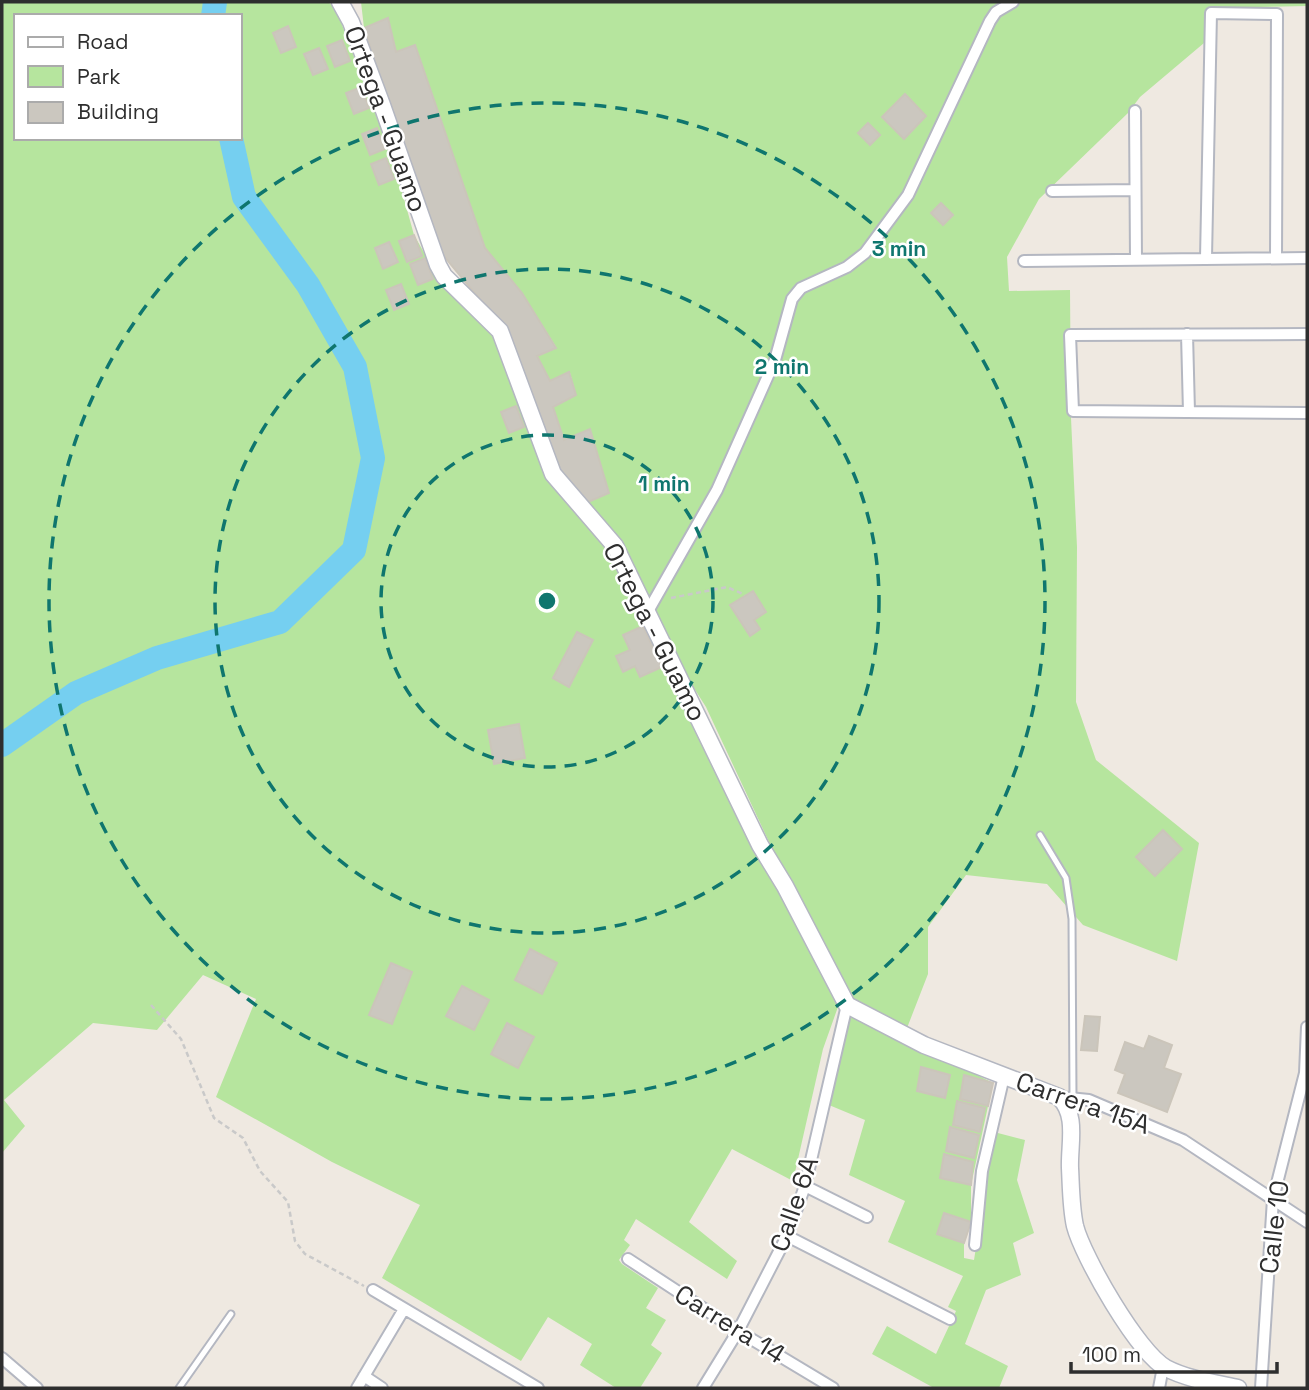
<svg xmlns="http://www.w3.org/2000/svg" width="1309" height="1390" viewBox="0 0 1309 1390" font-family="'Space Grotesk',sans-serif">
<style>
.green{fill:#b6e59e;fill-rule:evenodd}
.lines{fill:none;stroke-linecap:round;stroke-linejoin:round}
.river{stroke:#75cff0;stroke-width:24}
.building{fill:#cbc7bf;stroke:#cbc5ba;stroke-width:2}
.lane-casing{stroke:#b4b7c1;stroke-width:9}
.street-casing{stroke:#b4b7c1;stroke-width:14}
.secondary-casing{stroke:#b4b7c1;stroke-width:19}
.path{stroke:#c9c9c9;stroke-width:2.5;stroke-dasharray:5 3.5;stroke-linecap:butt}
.lane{stroke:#fff;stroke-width:5}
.street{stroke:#fff;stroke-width:10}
.secondary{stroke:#fff;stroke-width:16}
.ring{fill:none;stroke:#0f766e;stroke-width:3.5;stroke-dasharray:12 9}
.labels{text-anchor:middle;stroke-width:5;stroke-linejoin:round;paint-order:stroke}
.street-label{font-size:26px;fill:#2e2e2e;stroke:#fff}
.centre{fill:#0f766e;stroke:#fff;stroke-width:3.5}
.ring-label{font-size:21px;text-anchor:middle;font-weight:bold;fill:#0f766e;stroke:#fff;stroke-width:5;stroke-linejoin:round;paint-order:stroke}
</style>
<rect width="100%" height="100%" fill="#efe9e1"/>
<path class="green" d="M2,2H327L335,6L395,166L414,235L438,277L487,324L610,548L761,860L839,1004L823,1049L793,1181L732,1149L689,1222L737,1261L727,1279L636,1219L624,1240L630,1245L619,1260L622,1264L658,1288L646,1308L666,1320L651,1345L662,1353L640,1388H616L580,1365L592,1344L548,1317L521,1361L382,1278L420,1205L332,1162L216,1097L256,999L203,975L157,1030L93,1023L4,1100L25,1126L2,1153ZM16,16H240V138H16Z
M361,2H1307V6L1210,8L1205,14L1204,43L1140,97L1128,113L1039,199L1007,257L1009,291L1070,290L1071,418L1077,547L1076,702L1096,760L1199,843L1177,961L1083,925L1047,884L966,875L928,927V974L907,1028L846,995L783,872L706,707L671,652L619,544L588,502L609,493L590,429L564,440L553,407L576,395L570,373L550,381L537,356L556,347L522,293L485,248L415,45L396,52L387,18L364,28Z
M851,1012L993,1083L971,1185V1222L944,1213L937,1234L964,1243V1258L974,1260L994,1132L1025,1140L1017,1180L1034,1233L1013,1243L1021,1275L986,1290L965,1344L1008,1366L999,1388H934L872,1354L887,1326L936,1354L956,1311L948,1307L963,1276L888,1242L905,1201L849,1175L865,1120L829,1105Z"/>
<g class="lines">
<path class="river" d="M213,16L215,2
M2,745L76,693L157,658L280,622L354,550L373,458L355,367L308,285L244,197L231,138"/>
</g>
<path class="building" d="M388,18L396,52L415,45L485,248L522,293L556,348L537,356L550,381L569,372L576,395L553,407L564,440L590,429L609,493L588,502L559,471L507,332L443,255L392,114L364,28Z
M288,26L296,47L281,53L273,33Z
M342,40L350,61L335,67L327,46Z
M319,48L328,69L313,75L304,54Z
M361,87L369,108L354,114L346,93Z
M905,94L926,116L904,139L882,117Z
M868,123L880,135L870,145L858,133Z
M377,128L385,149L370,155L362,134Z
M386,158L394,179L379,185L371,164Z
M941,203L953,215L943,225L931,213Z
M414,235L422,256L407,262L399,241Z
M389,242L398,262L383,269L375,248Z
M425,258L433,279L418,285L410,264Z
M401,284L409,304L394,310L386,290Z
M516,406L524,427L509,433L501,412Z
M753,591L766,612L754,620L760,629L750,636L730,605Z
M643,626L662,667L640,677L635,666L623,672L616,656L630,650L623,635Z
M577,632L593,640L569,687L553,678Z
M519,724L525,758L494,764L488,730Z
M1163,830L1182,849L1155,876L1136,857Z
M530,949L557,963L542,994L515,980Z
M391,963L412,972L392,1024L369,1015Z
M462,986L489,1000L474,1030L446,1016Z
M1085,1016L1100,1017L1097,1051L1081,1050Z
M507,1023L534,1037L518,1068L491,1054Z
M1149,1036L1172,1045L1164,1068L1181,1074L1167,1112L1118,1093L1125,1074L1115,1070L1125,1042L1144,1049Z
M921,1067L950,1075L945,1098L917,1091Z
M964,1075L993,1083L988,1106L960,1099Z
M957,1101L985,1108L980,1132L953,1125Z
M950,1127L979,1135L974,1158L946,1151Z
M944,1154L973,1162L971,1185L940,1178Z
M944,1213L971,1222L964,1243L937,1234Z"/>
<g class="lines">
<g class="lane-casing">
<path id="lane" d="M1040,835L1066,878L1072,919L1073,1097
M179,1388L231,1314"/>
</g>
<g class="street-casing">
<path id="street" d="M1135,111L1136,259
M1052,191L1135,190
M1206,258L1211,13L1277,14L1276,258
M1024,261L1307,258
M1187,334L1189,412
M1307,334L1070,335L1073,411L1307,413
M647,613L717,490L775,360L792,299L801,288L847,267L865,253L908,195L990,21L996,12L1013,2
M1059,1097L1089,1100L1183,1140L1307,1222
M805,1186L867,1217
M787,1236L950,1319
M975,1245L982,1171L1004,1076
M628,1259L738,1331L833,1388
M373,1290L538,1388
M2,1358L37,1388
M364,1376L382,1388
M357,1388L404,1309
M703,1388L738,1331L787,1236L805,1186L847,1005
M1159,1388L1163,1367
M1261,1388L1273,1199L1305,1073L1307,1027"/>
</g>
<g class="secondary-casing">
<path id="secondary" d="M340,2L351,22L382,105L438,265L444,276L500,331L553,474L615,546L760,845L785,886L847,1005L924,1045L1059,1097C1078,1115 1069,1144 1070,1168C1071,1187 1071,1208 1075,1226C1083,1257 1138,1353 1166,1368C1187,1379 1214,1383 1238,1388"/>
</g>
<path class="path" d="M671,598L727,587L745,595
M151,1005L181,1039L214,1118L243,1138L260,1171L288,1202L295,1241L305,1254L364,1286"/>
<use href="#lane" class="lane"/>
<use href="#street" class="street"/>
<use href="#secondary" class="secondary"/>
</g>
<g class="ring">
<circle cx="547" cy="601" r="166"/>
<circle cx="547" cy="601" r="332"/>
<circle cx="547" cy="601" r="498"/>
</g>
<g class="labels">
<g class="street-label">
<text transform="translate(386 119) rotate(70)" y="9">Ortega - Guamo</text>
<text transform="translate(655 632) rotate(63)" y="9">Ortega - Guamo</text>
<text transform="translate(1083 1103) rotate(19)" y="9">Carrera 15A</text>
<text transform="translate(794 1204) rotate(-71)" y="9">Calle 6A</text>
<text transform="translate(1274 1227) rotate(-83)" y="9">Calle 10</text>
<text transform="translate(730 1324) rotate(32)" y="9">Carrera 14</text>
</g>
</g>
<circle cx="547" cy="601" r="10" class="centre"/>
<g class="ring-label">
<text x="899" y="256">3 min</text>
<text x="782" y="374">2 min</text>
<text x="664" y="491">1 min</text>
</g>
<rect width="1309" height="1390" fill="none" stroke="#2e2e2e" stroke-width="7"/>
<rect x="14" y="14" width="228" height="126" fill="#ffffff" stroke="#ababab" stroke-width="2"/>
<rect x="28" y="37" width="35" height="10" fill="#ffffff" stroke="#ababab" stroke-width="2"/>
<text x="77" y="49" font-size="21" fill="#2e2e2e">Road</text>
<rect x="28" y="66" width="35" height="21" fill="#b6e59e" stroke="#ababab" stroke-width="2"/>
<text x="77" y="84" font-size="21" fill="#2e2e2e">Park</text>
<rect x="28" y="102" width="35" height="21" fill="#cbc7bf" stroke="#ababab" stroke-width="2"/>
<text x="77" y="119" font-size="21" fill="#2e2e2e">Building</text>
<path d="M1071 1362v10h206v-10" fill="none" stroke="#2e2e2e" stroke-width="3.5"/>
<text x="1082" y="1362" font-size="21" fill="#2e2e2e" stroke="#ffffff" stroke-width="5" paint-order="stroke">100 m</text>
</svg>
